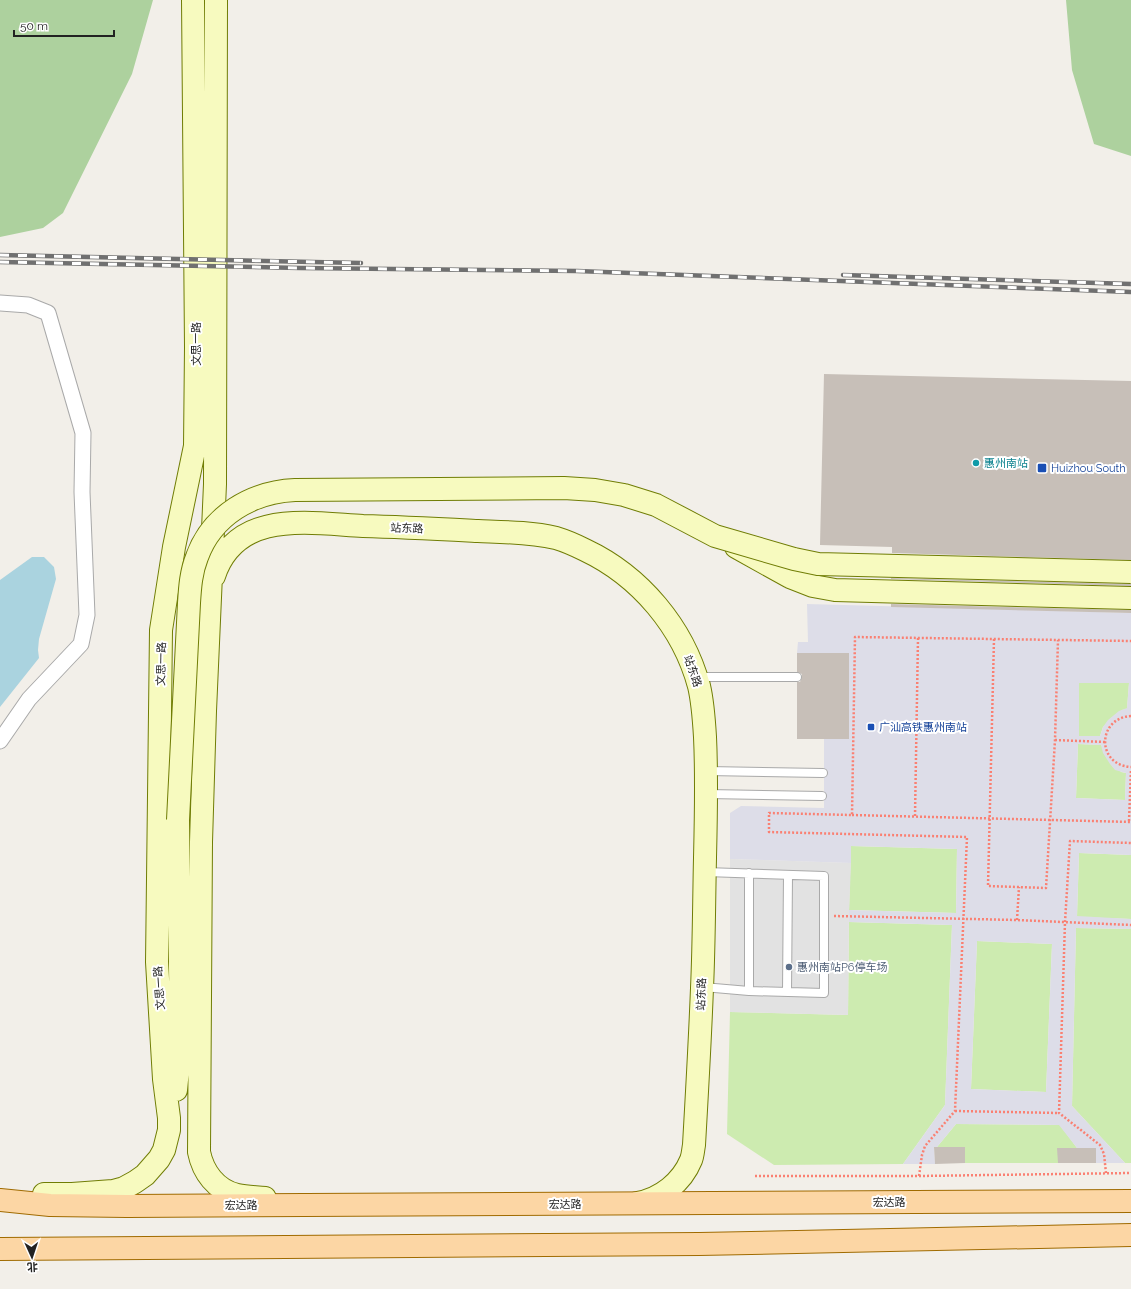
<svg xmlns="http://www.w3.org/2000/svg" width="1131" height="1289" viewBox="0 0 1131 1289" font-family="Raleway,'Noto Sans SC',sans-serif">
<style>
.grass{fill:#cdebb0}
.forest{fill:#add19e}
.parking{fill:#e2e2e2}
.plaza{fill:#dddde8;fill-rule:evenodd}
.water{fill:#aad3df}
.building{fill:#c7bfb8}
.lines{fill:none;stroke-linecap:round;stroke-linejoin:round}
.lane-casing{stroke:#a9a9a9;stroke-width:10}
.street-casing{stroke:#a9a9a9;stroke-width:17}
.secondary-casing{stroke:#707d05;stroke-width:24}
.primary-casing{stroke:#a06b00;stroke-width:24}
.path{stroke:#fa8072;stroke-width:2.5;stroke-dasharray:2 2;stroke-linecap:butt}
.lane{stroke:#fff;stroke-width:8}
.street{stroke:#fff;stroke-width:15}
.secondary{stroke:#f7fabf;stroke-width:22}
.primary{stroke:#fcd6a4;stroke-width:22}
.rail-casing{stroke:#707070;stroke-width:4.5}
.rail{stroke:#fff;stroke-width:3;stroke-dasharray:9;stroke-linecap:butt}
.secondary-bridge-casing{stroke:#707d05;stroke-width:24;stroke-linecap:butt}
.secondary-bridge{stroke:#f7fabf;stroke-width:22}
.culture-dot{fill:#0f9aa8;stroke:#fff;stroke-width:1.5}
.transit-dot{fill:#1a4fb4;stroke:#fff;stroke-width:1.5}
.service-dot{fill:#5c6f8a;stroke:#fff;stroke-width:1.5}
.labels{text-anchor:middle;stroke-width:4;stroke-linejoin:round;paint-order:stroke}
.street-label{font-size:11px;fill:#222;stroke:#fff}
.culture-label{font-size:11px;fill:#0d838f;stroke:#fff;text-anchor:start}
.transit-label{font-size:11px;fill:#164399;stroke:#fff;text-anchor:start}
.service-label{font-size:11px;fill:#4e5e75;stroke:#fff;text-anchor:start}
</style>
<rect width="100%" height="100%" fill="#f2efe9"/>
<path class="grass" d="M1079,683H1129L1127,709L1122,710L1103,727L1100,736H1079Z
M1078,744L1101,745L1121,772L1126,773L1125,800L1076,798Z
M851,846L957,849L956,913L849,910Z
M1079,853L1131,855V919L1077,917Z
M849,922L952,925L945,1105L903,1164L774,1165L727,1134L730,1012L848,1015Z
M1076,928L1131,929V1163H1125L1072,1106Z
M977,941L1052,944L1046,1092L971,1089Z
M956,1124L1060,1125L1077,1148H1058V1163H965V1147H937Z"/>
<path class="forest" d="M0,0H153L132,74L63,213L43,228L0,237Z
M1066,0H1131V156L1094,144L1072,70Z"/>
<path class="parking" d="M730,859L851,863L849,914L848,1015L730,1012Z"/>
<path class="plaza" d="M807,604L1131,613V855L1079,853L1077,916L1131,919V929L1076,928L1072,1106L1125,1163H1096L1077,1148L1059,1125L956,1124L937,1147H934L935,1164H903L945,1105L952,925L849,922V910L956,913L957,849L851,846V863L730,859V813L741,806L824,808V739H849V653H797L798,642H808ZM1079,683H1129L1127,708L1119,711L1108,720L1103,727L1100,736H1079ZM1078,744L1101,745L1103,753L1110,764L1115,770L1126,773L1125,800L1076,798ZM977,941L1052,944L1046,1092L971,1089Z"/>
<path class="water" d="M32,557H44L54,567L56,579L39,639L38,650L39,658L0,707V580Z"/>
<path class="building" d="M824,374L1131,381V560L892,553V547L820,545Z
M891,578L1131,584V586L891,579Z
M891,604L1131,610V613L891,607Z
M797,653H849V739H797V682H800L802,677V674L797,672Z
M934,1147H965V1163L935,1164Z
M1057,1148H1096V1163H1058Z"/>
<g class="lines">
<g class="lane-casing">
<path id="lane" d="M698,677H797
M707,771L823,773
M707,794L822,796
M703,987L749,991L824,993V876L706,872
M749,991V873
M787,992L788,875"/>
</g>
<g class="street-casing">
<path id="street" d="M0,303L28,305L48,313L83,433L82,492L87,615L81,644L29,699L0,741"/>
</g>
<g class="secondary-casing">
<path id="secondary" d="M216,0L215,484L205,711L201,842L199,1152C203,1172 216,1190 237,1195C246,1197 256,1197 265,1198
M736,547L790,577L813,586L835,590L1131,598
M214,576C236,509 308,523 363,526C401,527 439,529 478,531C503,532 530,532 556,538C566,541 575,545 585,550C640,576 683,627 699,686C703,703 704,720 705,737C707,778 706,817 705,858C704,901 704,945 702,988C700,1040 697,1093 694,1145C693,1150 693,1155 691,1160C682,1182 661,1199 637,1203
M176,1090L181,1039L178,820
M44,1194H72L113,1191L124,1188L135,1182L145,1175L159,1159L164,1150L169,1130V1118L164,1079L157,962L161,630L174,547L195,446L196,347L193,0"/>
</g>
<g class="primary-casing">
<path id="primary" d="M0,1200L50,1205L127,1206L1131,1201
M0,1249L699,1244L1131,1235"/>
</g>
<path class="path" d="M994,639L988,886L1046,888L1055,740L1058,640
M1131,716C1097,718 1096,765 1131,767
M1055,740L1105,742
M852,815L1131,822
M915,816L918,638
M1129,821L1131,769
M834,916L1017,920L1131,925
M1017,920L1019,887
M955,1111L1059,1113
M1106,1173L1104,1154L1100,1145L1059,1113L1065,922L1070,841L1131,843
M755,1176H919L1131,1173
M919,1176L922,1155L925,1146L955,1111L967,837L769,832V813L852,815L855,637L1131,641"/>
<use href="#lane" class="lane"/>
<use href="#street" class="street"/>
<use href="#secondary" class="secondary"/>
<use href="#primary" class="primary"/>
<g class="rail-casing">
<path id="rail" d="M0,255L361,263
M0,262L300,268L577,271L1131,292
M843,275L1131,284"/>
</g>
<use href="#rail" class="rail"/>
<g class="secondary-bridge-casing">
<path id="secondary-bridge" d="M178,820L189,603C190,587 191,572 197,557C212,515 252,492 295,490L564,488L595,490L624,495L656,505L715,536L794,559L818,564L1131,572"/>
</g>
<use href="#secondary-bridge" class="secondary-bridge"/>
</g>
<circle class="culture-dot" cx="976" cy="463" r="4"/>
<g class="transit-dot">
<rect x="1037" y="463" width="10" height="10" rx="2"/>
<rect x="867" y="723" width="8" height="8" rx="2"/>
</g>
<circle class="service-dot" cx="789" cy="967" r="4"/>
<g class="labels">
<g class="street-label">
<text transform="translate(196 344) rotate(-90)" y="4">文思一路</text>
<text transform="translate(407 528) rotate(2)" y="4">站东路</text>
<text transform="translate(161 664) rotate(-89)" y="4">文思一路</text>
<text transform="translate(693 671) rotate(71)" y="4">站东路</text>
<text transform="translate(159 988) rotate(-94)" y="4">文思一路</text>
<text transform="translate(701 994) rotate(-88)" y="4">站东路</text>
<text x="889" y="1206">宏达路</text>
<text x="565" y="1208">宏达路</text>
<text x="241" y="1209">宏达路</text>
</g>
<g class="culture-label">
<text x="984" y="467">惠州南站</text>
</g>
<g class="transit-label">
<text x="1051" y="472">Huizhou South</text>
<text x="879" y="731">广汕高铁惠州南站</text>
</g>
<g class="service-label">
<text x="797" y="971">惠州南站P6停车场</text>
</g>
</g>
<g transform="translate(32 1257) rotate(177)" stroke="#ffffff" stroke-width="3" paint-order="stroke">
<path d="M0-3L7 15L0 10L-7 15Z" fill="#222222"/>
<text y="-6" font-size="11" font-weight="bold" text-anchor="middle" fill="#222222">北</text>
</g>
<path d="M14 30v6h100v-6" fill="none" stroke="#222222" stroke-width="2"/>
<text x="20" y="30" font-size="12" fill="#222222" stroke="#ffffff" stroke-width="3" paint-order="stroke">50 m</text>
</svg>
